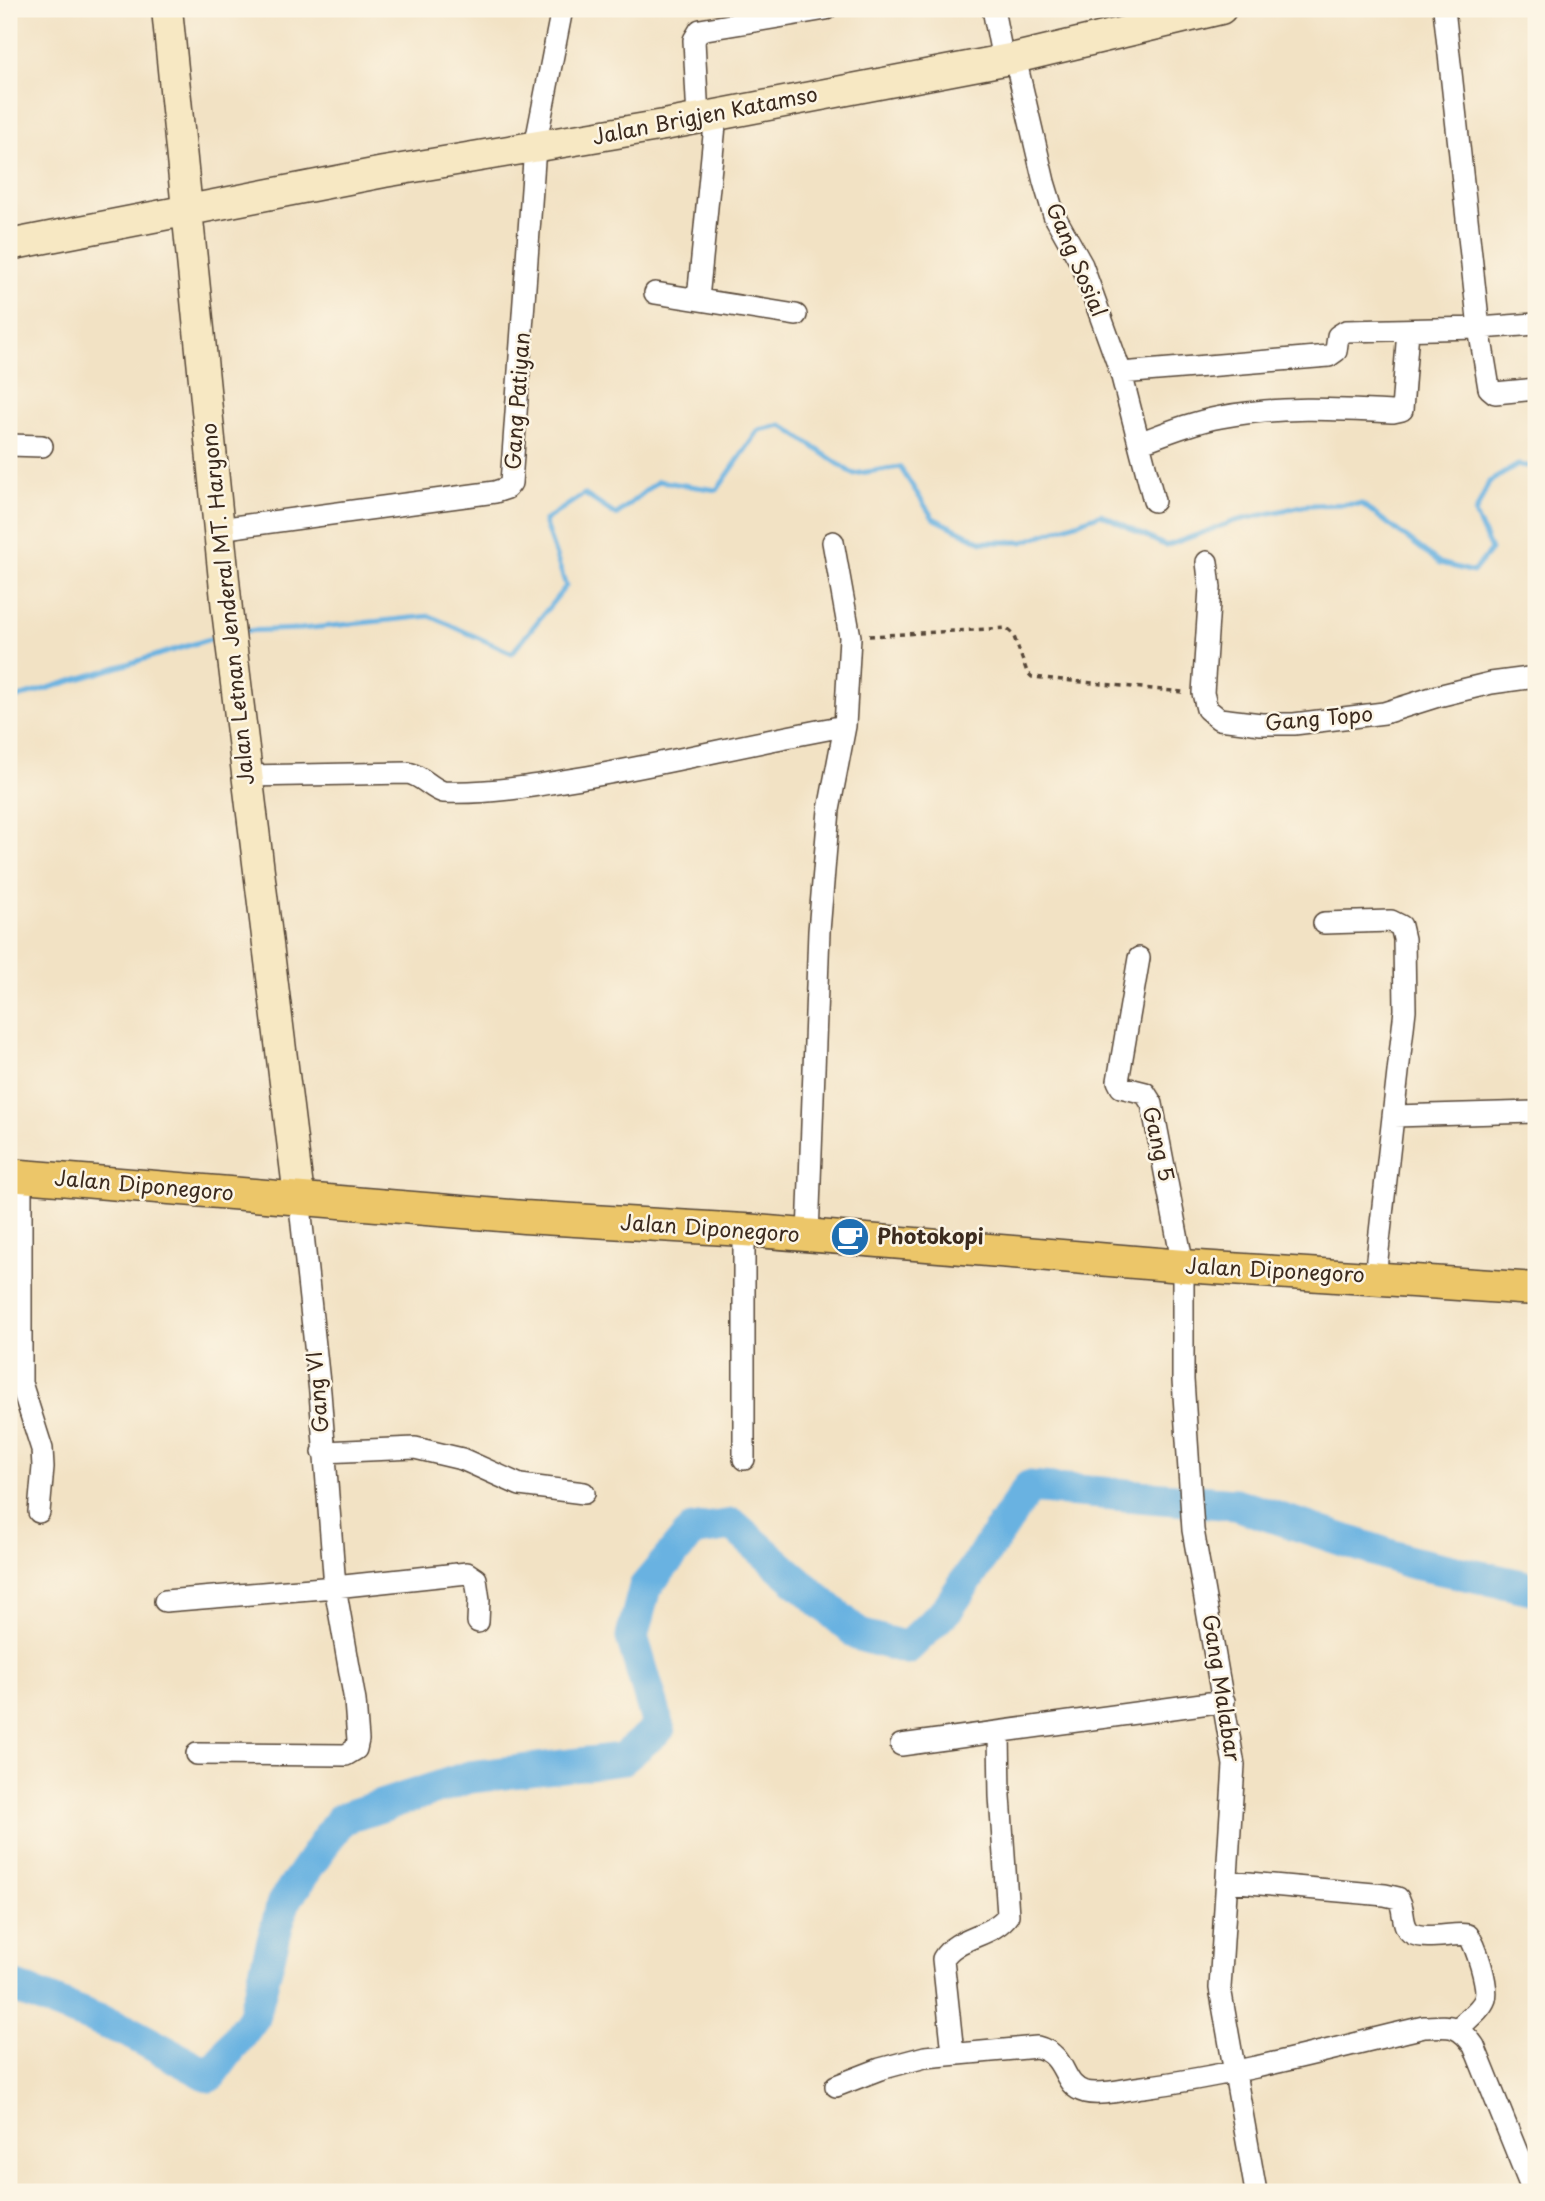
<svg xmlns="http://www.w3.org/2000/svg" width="1545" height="2201" viewBox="0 0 1545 2201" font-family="'Playpen Sans',sans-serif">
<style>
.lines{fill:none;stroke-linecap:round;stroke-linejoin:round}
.stream{stroke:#69b2e1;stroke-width:5}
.river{stroke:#69b2e1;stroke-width:33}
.street-casing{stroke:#564637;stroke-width:24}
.secondary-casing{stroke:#564637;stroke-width:33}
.primary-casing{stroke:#564637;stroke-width:35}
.path{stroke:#564637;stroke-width:3.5;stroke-dasharray:5 5;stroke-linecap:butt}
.street{stroke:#fff;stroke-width:21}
.secondary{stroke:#f7e8c3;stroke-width:30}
.primary{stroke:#ecc669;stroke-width:32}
.labels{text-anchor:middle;stroke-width:5;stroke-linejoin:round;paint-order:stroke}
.street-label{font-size:21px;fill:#3b2a1e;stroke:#fcf5e5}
.poi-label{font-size:21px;font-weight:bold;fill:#3b2a1e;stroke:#fcf5e5;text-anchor:start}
</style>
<rect width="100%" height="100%" fill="#fcf5e5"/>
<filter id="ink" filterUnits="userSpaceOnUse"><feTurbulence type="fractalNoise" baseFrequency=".0143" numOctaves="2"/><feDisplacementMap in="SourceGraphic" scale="14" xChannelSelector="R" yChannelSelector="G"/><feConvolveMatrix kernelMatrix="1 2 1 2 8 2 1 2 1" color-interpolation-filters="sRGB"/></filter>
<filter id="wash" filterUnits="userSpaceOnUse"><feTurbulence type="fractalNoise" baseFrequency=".00686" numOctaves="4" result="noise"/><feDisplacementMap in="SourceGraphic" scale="28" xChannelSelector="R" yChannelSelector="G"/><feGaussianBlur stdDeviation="1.57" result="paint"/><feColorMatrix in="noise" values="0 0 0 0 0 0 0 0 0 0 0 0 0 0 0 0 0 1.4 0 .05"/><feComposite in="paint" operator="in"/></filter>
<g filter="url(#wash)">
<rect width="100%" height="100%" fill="#f2e2c4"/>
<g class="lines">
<path class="stream" d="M240,631L301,629L430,616L512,653L566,586L544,521L584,494L616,515L658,481L717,490L759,430L782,425L853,474L900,467L933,518L982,542H1023L1101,514L1166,546L1235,521L1307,505L1362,504L1440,563L1473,572L1491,550L1475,514L1489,482L1518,465L1536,467
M9,700L220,636"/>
<path class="river" d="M9,1985L129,2032L210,2076L253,2018L283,1903L341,1819L470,1777L622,1759L659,1728L632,1637L645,1587L692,1531L733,1525L859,1635L907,1648L948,1608L1029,1487L1235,1504L1410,1562L1536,1589"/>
</g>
</g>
<g filter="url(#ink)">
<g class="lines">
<g class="street-casing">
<path id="street" d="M993,9L1003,60
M1444,9L1479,328L1489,388L1495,393L1536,389
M1015,58L1044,182L1054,215L1082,265L1121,373L1154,501
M698,119L694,40L700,30L826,9
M655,293L796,315
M698,299L716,115
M1121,373L1329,356L1336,351L1338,336L1346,331L1479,328L1536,324
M1139,443C1166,433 1193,422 1221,417C1279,406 1335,409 1393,412L1402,410L1408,330
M9,445L42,446
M219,529L495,492L507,488L511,483L535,147L562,9
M1207,562L1210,588L1203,693L1207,709L1219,719L1261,724H1294L1384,713L1438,696L1491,683L1536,677
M247,776L408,773C423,776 430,788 443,792C491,794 540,785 587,777C674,762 759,741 845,726
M1324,923L1391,921L1401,926L1404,939L1405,1010L1375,1277
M1139,958L1118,1081L1121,1087L1145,1093L1152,1104L1183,1266V1380L1193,1530L1234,1765L1220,1988L1256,2192
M1394,1116L1536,1112
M21,1176V1383L42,1449L43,1467L39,1512
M744,1230V1459
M808,1236L819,931L829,810L845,726L850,637L833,542
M323,1452L415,1448L462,1459L520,1485L584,1493
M165,1601L335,1587L467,1573L476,1579L479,1600L478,1622
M901,1745L1224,1701
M197,1754L346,1755L356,1749L358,1740L355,1701L335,1587L320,1392L299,1197
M1227,1881L1385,1895L1398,1898C1405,1908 1401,1921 1408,1930C1418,1943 1453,1932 1468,1935C1476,1945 1489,1986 1485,1999C1481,2010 1466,2020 1459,2028
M953,2053L943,1959C956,1936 993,1937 1008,1915L1000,1796L999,1734
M836,2086L880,2069L925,2057L1037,2047C1069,2055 1060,2085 1085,2092C1102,2096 1125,2089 1143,2087C1237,2075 1331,2049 1424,2027C1449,2026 1458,2023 1474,2046L1533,2192"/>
</g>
<g class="secondary-casing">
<path id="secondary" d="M167,9L227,610L299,1197
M9,245L384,172L664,125L1015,58L1221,9"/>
</g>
<g class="primary-casing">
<path id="primary" d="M9,1175L524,1217L744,1230L1183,1266L1536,1289"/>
</g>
<path class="path" d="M869,636L1006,628L1013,634L1027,672L1032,677L1183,692"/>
<use href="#street" class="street"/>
<use href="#secondary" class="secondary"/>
<use href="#primary" class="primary"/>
</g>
</g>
<defs>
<g id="cafe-disc" transform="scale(2.0125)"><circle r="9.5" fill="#1f6fb2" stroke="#fcf5e5"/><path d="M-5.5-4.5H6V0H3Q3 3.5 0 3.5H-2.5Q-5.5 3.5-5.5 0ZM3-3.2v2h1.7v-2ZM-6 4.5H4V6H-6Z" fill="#fff"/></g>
</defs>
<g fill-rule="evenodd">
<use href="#cafe-disc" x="850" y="1237"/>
</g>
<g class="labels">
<g class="street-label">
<text transform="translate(705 116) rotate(-11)" y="7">Jalan Brigjen Katamso</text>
<text transform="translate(1076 260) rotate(67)" y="7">Gang Sosial</text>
<text transform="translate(518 401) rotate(-86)" y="7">Gang Patiyan</text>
<text transform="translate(228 604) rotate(-96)" y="7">Jalan Letnan Jenderal MT. Haryono</text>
<text transform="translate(1319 719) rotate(-5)" y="7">Gang Topo</text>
<text transform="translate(1158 1144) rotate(77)" y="7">Gang 5</text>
<text transform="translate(144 1186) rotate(5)" y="7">Jalan Diponegoro</text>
<text transform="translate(710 1229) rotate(4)" y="7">Jalan Diponegoro</text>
<text transform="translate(1275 1271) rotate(3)" y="7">Jalan Diponegoro</text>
<text transform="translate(318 1392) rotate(-95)" y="7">Gang VI</text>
<text transform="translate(1221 1688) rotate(81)" y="7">Gang Malabar</text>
</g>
<g class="poi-label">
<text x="877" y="1244">Photokopi</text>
</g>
</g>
<rect width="1545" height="2201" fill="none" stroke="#fcf5e5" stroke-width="35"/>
</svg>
